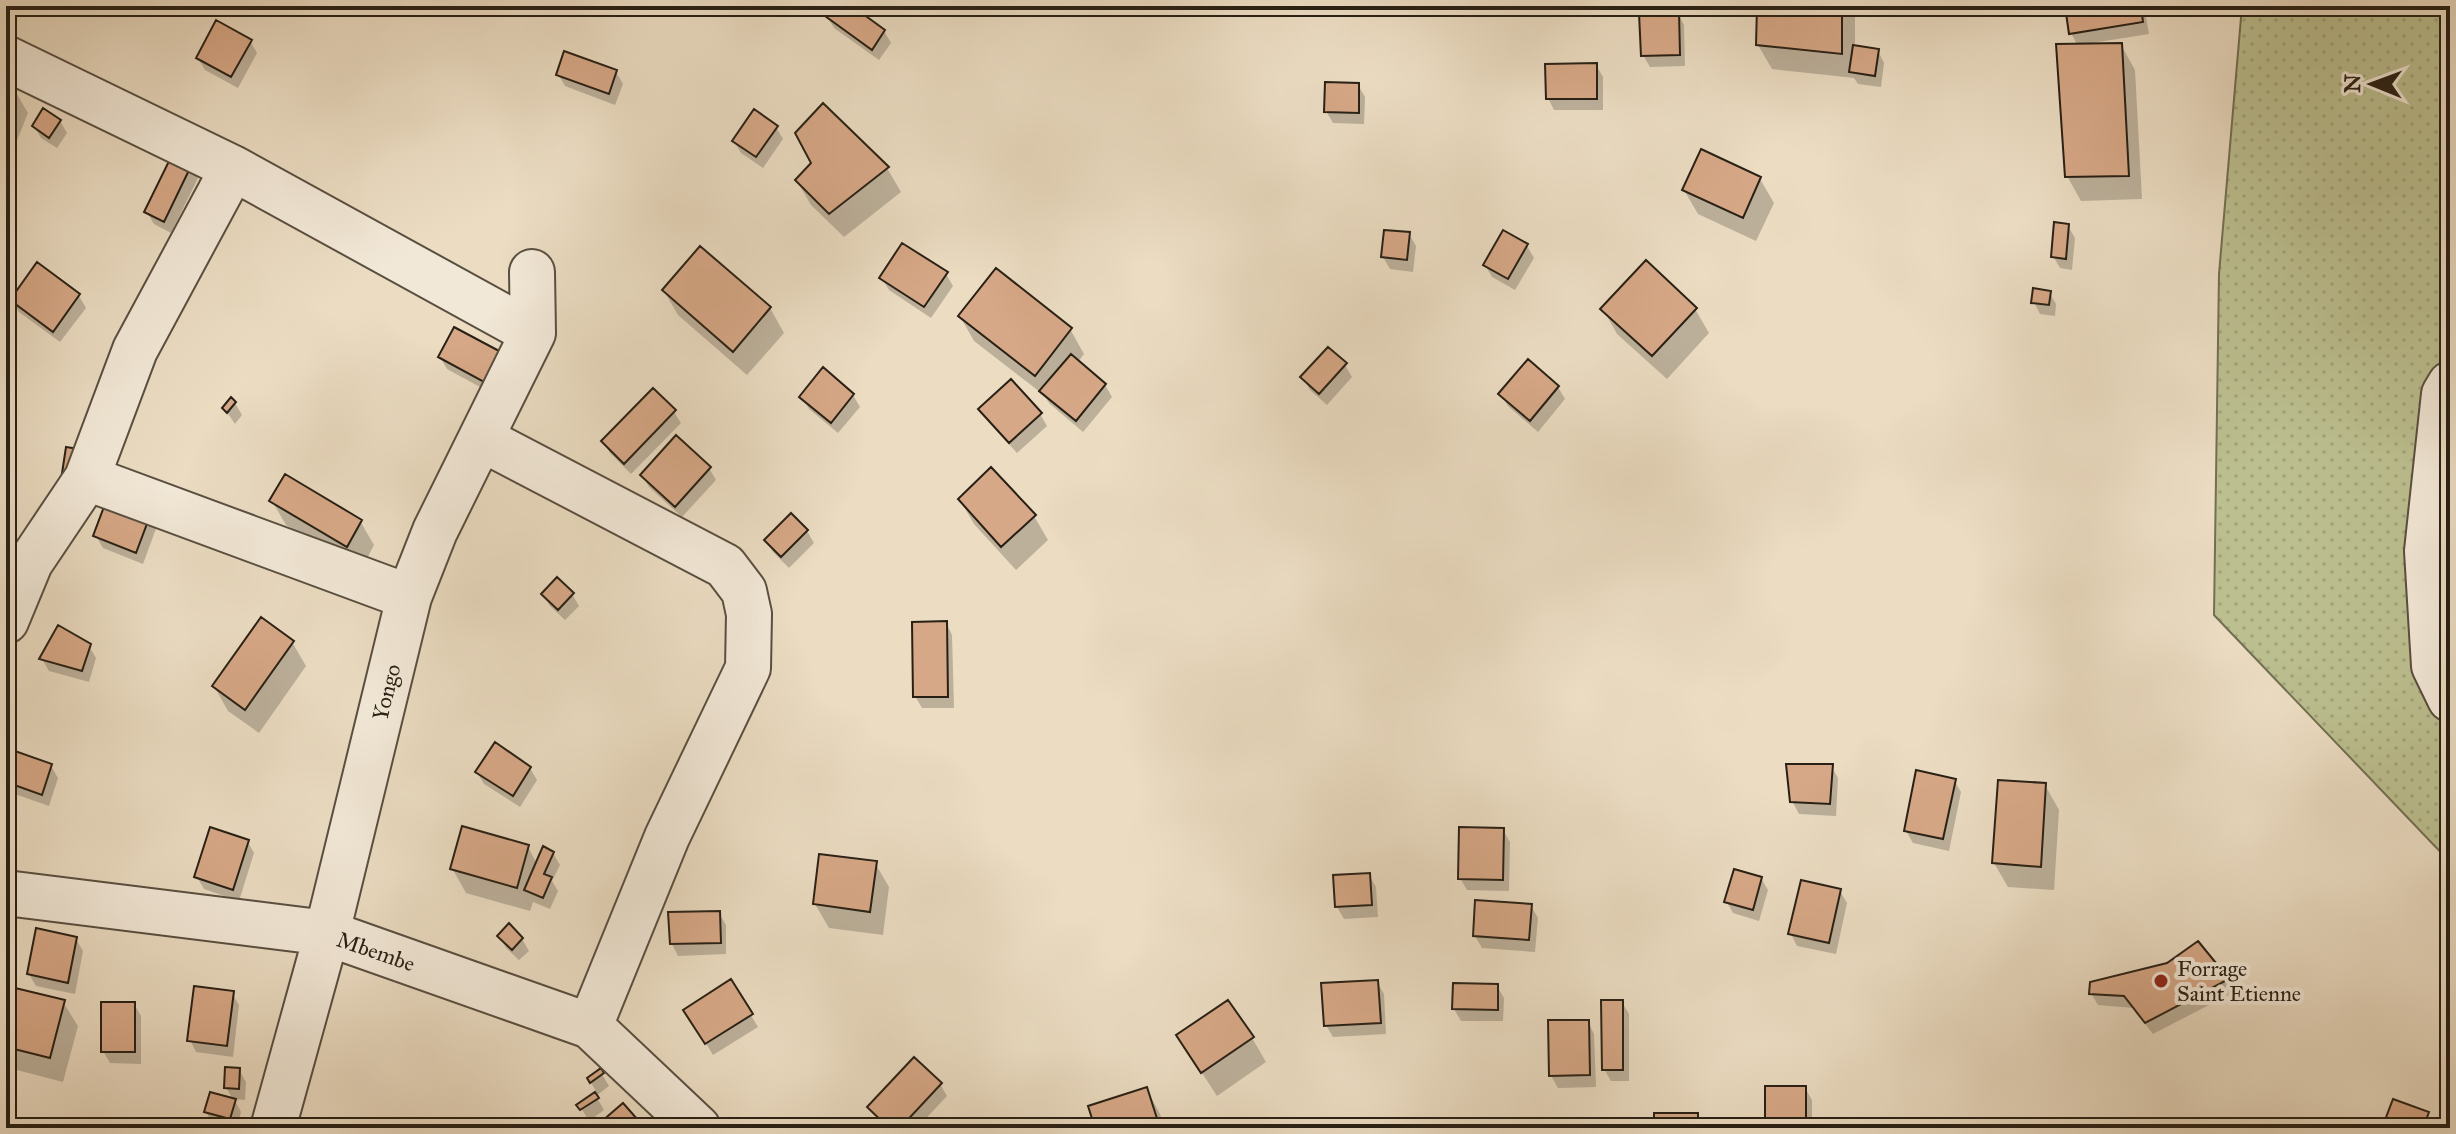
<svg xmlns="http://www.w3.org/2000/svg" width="2456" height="1134" viewBox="0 0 2456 1134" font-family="'IM FELL Great Primer',serif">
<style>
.grass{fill:url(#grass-dots);stroke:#727052;stroke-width:2}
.shadow{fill:#0003}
.building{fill:#d7a887;stroke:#282015;stroke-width:2}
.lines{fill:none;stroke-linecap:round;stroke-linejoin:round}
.minor-casing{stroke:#594f40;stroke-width:48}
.minor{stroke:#f2e8d7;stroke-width:44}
.poi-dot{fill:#8f2418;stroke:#f2e8d7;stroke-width:3}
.labels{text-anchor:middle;stroke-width:8;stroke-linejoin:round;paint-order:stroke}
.street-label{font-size:22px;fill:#282015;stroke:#f2e8d7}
.poi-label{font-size:22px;fill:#282015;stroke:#f2e8d7;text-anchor:start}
</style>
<defs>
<pattern id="grass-dots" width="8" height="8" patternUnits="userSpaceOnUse" patternTransform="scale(2)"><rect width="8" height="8" fill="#bcbf90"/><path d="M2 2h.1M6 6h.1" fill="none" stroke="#a2a47b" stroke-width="1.8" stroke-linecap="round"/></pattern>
</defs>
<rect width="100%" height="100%" fill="#ebdcc2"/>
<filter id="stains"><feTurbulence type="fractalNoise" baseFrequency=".0025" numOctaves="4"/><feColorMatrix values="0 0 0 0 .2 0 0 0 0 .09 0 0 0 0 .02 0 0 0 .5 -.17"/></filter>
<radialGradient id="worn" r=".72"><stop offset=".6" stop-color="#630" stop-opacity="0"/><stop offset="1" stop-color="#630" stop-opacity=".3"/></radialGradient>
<path class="grass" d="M2242,6H2450V862L2214,615L2219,274Z"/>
<path class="shadow" d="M834,6H849L884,31L891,43L879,60L834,28L827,16Z
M1313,6H1356V9L1314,8Z
M1759,6H1849L1855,16V48L1878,51L1884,63L1881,87L1858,84L1854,78L1772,69L1758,45Z
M2067,6H2144L2149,34L2092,43V46L2121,45L2135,70L2142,199L2081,201L2067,176L2078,46L2071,33Z
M1678,13L1684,25L1685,66L1650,67L1643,55Z
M250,41L257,53L238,88L205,70L198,58Z
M1596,65L1603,77V110H1554L1548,98Z
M616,72L623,84L615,105L565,86L558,74Z
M1358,85L1365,97L1364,124L1333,123L1326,111Z
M6,86L14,89L28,113L12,153L6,151Z
M60,121L67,133L57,148L41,138L34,126Z
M776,127L783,139L763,168L741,153L734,141Z
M191,166L198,178L171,233L154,224L147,212Z
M887,168L901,192L844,237L811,205L797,181Z
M1760,179L1774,203L1756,241L1698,214L1684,190Z
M2068,226L2075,238L2072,270L2060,268L2053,256Z
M1409,234L1416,246L1413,272L1390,269L1383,257Z
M1527,246L1534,258L1515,290L1492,277L1485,265Z
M38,265L79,296L86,308L60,342L19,312L12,300Z
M946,274L953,286L931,318L889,290L882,278Z
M664,291L770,308L784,333L747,375L678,315Z
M2049,292L2056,304L2055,316L2040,314L2034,302Z
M1603,309H1695L1709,333L1667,379L1617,334Z
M960,316L1070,329L1084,354L1078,362L1105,385L1112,397L1083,432L1049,403L1044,395L974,341Z
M499,353L491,393L447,369L440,357Z
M1528,362L1558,387L1565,399L1538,432L1508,406L1501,394Z
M1345,365L1352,377L1327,405L1310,390L1303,378Z
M853,395L860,407L838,433L809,409L802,397Z
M235,403L242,415L235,424L224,408Z
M981,409L1040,414L1047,426L1017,453L988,421Z
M674,412L681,423L631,474L610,453L603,441Z
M709,468L716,480L682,517L649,487L642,475Z
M960,500L1034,516L1048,540L1016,570L974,524Z
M272,501L360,521L374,545L361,570L286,525Z
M150,514L157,526L143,564L103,548L96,536Z
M807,531L814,543L789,568L773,552L766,540Z
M543,594H572L579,606L565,620L550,606Z
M946,623L952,635L954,708H922L915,696Z
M292,642L306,666L259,733L228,711L214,686Z
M89,646L96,658L89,682L49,671L42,659Z
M51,766L58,778L49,806L9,792L6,786V771Z
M1831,766L1838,778L1836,816L1799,814L1792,801Z
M530,768L537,780L520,807L484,784L477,772Z
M1954,780L1961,792L1949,851L1913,843L1906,831Z
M2045,785L2059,810L2054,890L2008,887L1994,863Z
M1503,830L1510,842L1509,891L1467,890L1460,878Z
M247,841L254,853L239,901L204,889L197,877Z
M528,847L537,864L553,853L560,865L552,881L558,891L550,909L533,902L530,911L466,893L452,868Z
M875,863L889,887L883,935L829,928L815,904Z
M1369,875L1376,887L1378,917L1344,919L1337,907Z
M1761,878L1768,890L1759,921L1733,913L1726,901Z
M1840,891L1847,903L1836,954L1797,946L1791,934Z
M1531,906L1538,918L1535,952L1482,948L1475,936Z
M719,913L726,925V954L678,956L672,944Z
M499,936L522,939L529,951L519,960L506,948Z
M76,939L83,951L75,994L36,986L29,974Z
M2198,944L2234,992L2153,1034L2133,1008L2098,1005L2091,993L2168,965Z
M731,982L758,1027L713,1055L686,1010Z
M1377,982L1384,994L1386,1034L1333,1037L1326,1025Z
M1497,986L1504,998L1503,1021H1461L1454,1009Z
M232,993L239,1005L233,1057L196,1052L190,1040Z
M63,1002L78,1026L63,1082L13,1069L6,1057V1014Z
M1622,1002L1629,1014V1081H1611L1604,1069Z
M134,1004L141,1016V1064L110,1063L103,1051Z
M1588,1022L1594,1034L1596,1087L1558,1088L1551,1076Z
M1178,1036L1252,1038L1266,1062L1217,1096Z
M239,1070L246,1082L245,1100L234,1099L241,1112L237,1128L213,1124L206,1112L233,1100L226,1087Z
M600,1071L609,1086L596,1096L604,1110L589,1121L579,1105L597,1093L589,1079Z
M940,1084L947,1096L917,1128H886L870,1107Z
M1805,1088L1812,1100V1128H1773L1767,1117Z
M1147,1090L1160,1114L1165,1128H1097Z
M2427,1114L2433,1128H2385Z
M1697,1115L1704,1128H1656Z"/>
<path class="building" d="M831,6H852L885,30L872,50L825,16Z
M1757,6H1842V54L1756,45Z
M2065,6H2141L2143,22L2069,34Z
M1679,11L1680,55L1641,56L1639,13Z
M216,20L252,40L231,77L196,58Z
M2122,43L2129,176L2065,177L2056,44Z
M1853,45L1879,49L1875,76L1849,72Z
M564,51L617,70L609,94L556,75Z
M1597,63V99H1546L1545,64Z
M1325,82L1359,83V113L1324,112Z
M6,83L16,87L6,111Z
M823,103L889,167L829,214L795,180L811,163L795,133Z
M43,108L61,120L49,138L32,126Z
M754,109L778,126L756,157L732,141Z
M1701,149L1761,177L1743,218L1682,190Z
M172,155L192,164L164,222L144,212Z
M2054,222L2069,224L2066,259L2051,257Z
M1384,230L1410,232L1407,260L1381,257Z
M1503,230L1528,244L1508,279L1483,265Z
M902,243L948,272L924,307L879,278Z
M700,246L771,307L733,352L662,290Z
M1646,260L1697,308L1652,356L1600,309Z
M37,262L80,294L53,332L10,300Z
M996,268L1072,328L1035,376L958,316Z
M2033,288L2051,291L2049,305L2031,303Z
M454,327L501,352L484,382L438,357Z
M1328,347L1347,363L1319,394L1300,377Z
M1071,354L1106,384L1076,421L1039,391Z
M1528,359L1559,386L1530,421L1498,394Z
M823,367L854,394L831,423L799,397Z
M1011,379L1042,413L1009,443L978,409Z
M653,388L676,410L624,464L601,441Z
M231,397L236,402L227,413L222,408Z
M676,435L711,467L675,507L640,475Z
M66,447L85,450L61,480Z
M991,467L1036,515L1001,547L958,499Z
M285,474L362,520L347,547L269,501Z
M108,496L151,513L136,553L93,536Z
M791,513L808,530L781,557L764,540Z
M557,577L574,593L558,610L541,594Z
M261,617L294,641L245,710L212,686Z
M947,621L948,697H913L912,622Z
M58,625L91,644L82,671L39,659Z
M495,742L531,767L513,796L475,772Z
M12,750L52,764L42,795L6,782V765Z
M1786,764H1833L1830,804L1790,802Z
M1916,770L1956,779L1943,839L1904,831Z
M1998,780L2046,783L2041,867L1992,863Z
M462,826L529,845L517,888L450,869Z
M210,827L249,840L233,890L194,877Z
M1459,827L1504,828L1503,880L1458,879Z
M543,846L554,852L544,874L552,877L543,898L524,890Z
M819,854L877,861L870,912L813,904Z
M1734,869L1762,877L1753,910L1724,902Z
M1370,873L1372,905L1335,907L1333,875Z
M1801,880L1841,889L1829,943L1788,934Z
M1475,900L1532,904L1529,940L1473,936Z
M720,911L721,943L670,944L668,912Z
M509,923L523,938L512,950L497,936Z
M36,928L77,937L68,983L27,974Z
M2198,941L2229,979L2145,1023L2124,996L2089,994L2090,982L2167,963Z
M731,979L753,1014L705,1044L683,1010Z
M1378,980L1381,1023L1324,1026L1321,983Z
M1453,983L1498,984V1010L1452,1009Z
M194,986L234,991L227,1046L187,1041Z
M11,987L65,1000L50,1058L6,1047V1006Z
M1228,1000L1254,1037L1201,1073L1176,1035Z
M1601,1000H1623V1070H1602Z
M101,1002H135V1052H101Z
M1548,1020H1589L1590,1075L1549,1076Z
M914,1057L942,1083L900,1128H889L867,1107Z
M225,1067L240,1068L239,1089L224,1088Z
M601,1068L604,1073L590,1083L587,1078Z
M1765,1086H1806V1119L1765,1118Z
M1147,1087L1160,1128H1095L1088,1106Z
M210,1092L236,1099L230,1119L204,1112Z
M595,1092L599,1098L580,1110L576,1105Z
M2393,1099L2429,1112L2423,1128H2382Z
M623,1103L645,1128H594Z
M1654,1113H1698V1128H1654Z"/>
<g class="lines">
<g class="minor-casing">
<path id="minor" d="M6,58L233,168
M2450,384L2444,394L2427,551L2434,666L2450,699
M482,439L725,566L744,591L749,614L748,668L667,837L590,1026
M87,478L409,597
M6,621L30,563L87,478L135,350L233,168L533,333
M6,893L327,933L590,1026L698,1128
M273,1128L327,933L409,597L435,531L533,333L532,272"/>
</g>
<use href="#minor" class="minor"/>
</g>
<circle class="poi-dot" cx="2161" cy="981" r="8"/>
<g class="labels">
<g class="street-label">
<text transform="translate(386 692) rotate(-76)" y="8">Yongo</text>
<text transform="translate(376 951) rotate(19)" y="8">Mbembe</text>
</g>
<g class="poi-label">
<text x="2177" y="976">Forrage<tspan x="2177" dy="25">Saint Etienne</tspan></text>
</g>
</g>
<rect width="2456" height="1134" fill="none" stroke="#ebdcc2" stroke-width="32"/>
<rect x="8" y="8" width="2440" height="1118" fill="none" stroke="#282015" stroke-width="4"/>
<rect x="16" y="16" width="2424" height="1102" fill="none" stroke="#282015" stroke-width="2"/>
<g transform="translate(2372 84) rotate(271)" stroke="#f2e8d7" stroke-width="6" paint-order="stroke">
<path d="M0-6L14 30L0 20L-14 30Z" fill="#282015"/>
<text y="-12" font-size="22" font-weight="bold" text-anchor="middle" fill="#282015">N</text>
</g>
<rect width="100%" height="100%" filter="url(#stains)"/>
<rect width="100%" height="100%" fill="url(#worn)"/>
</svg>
